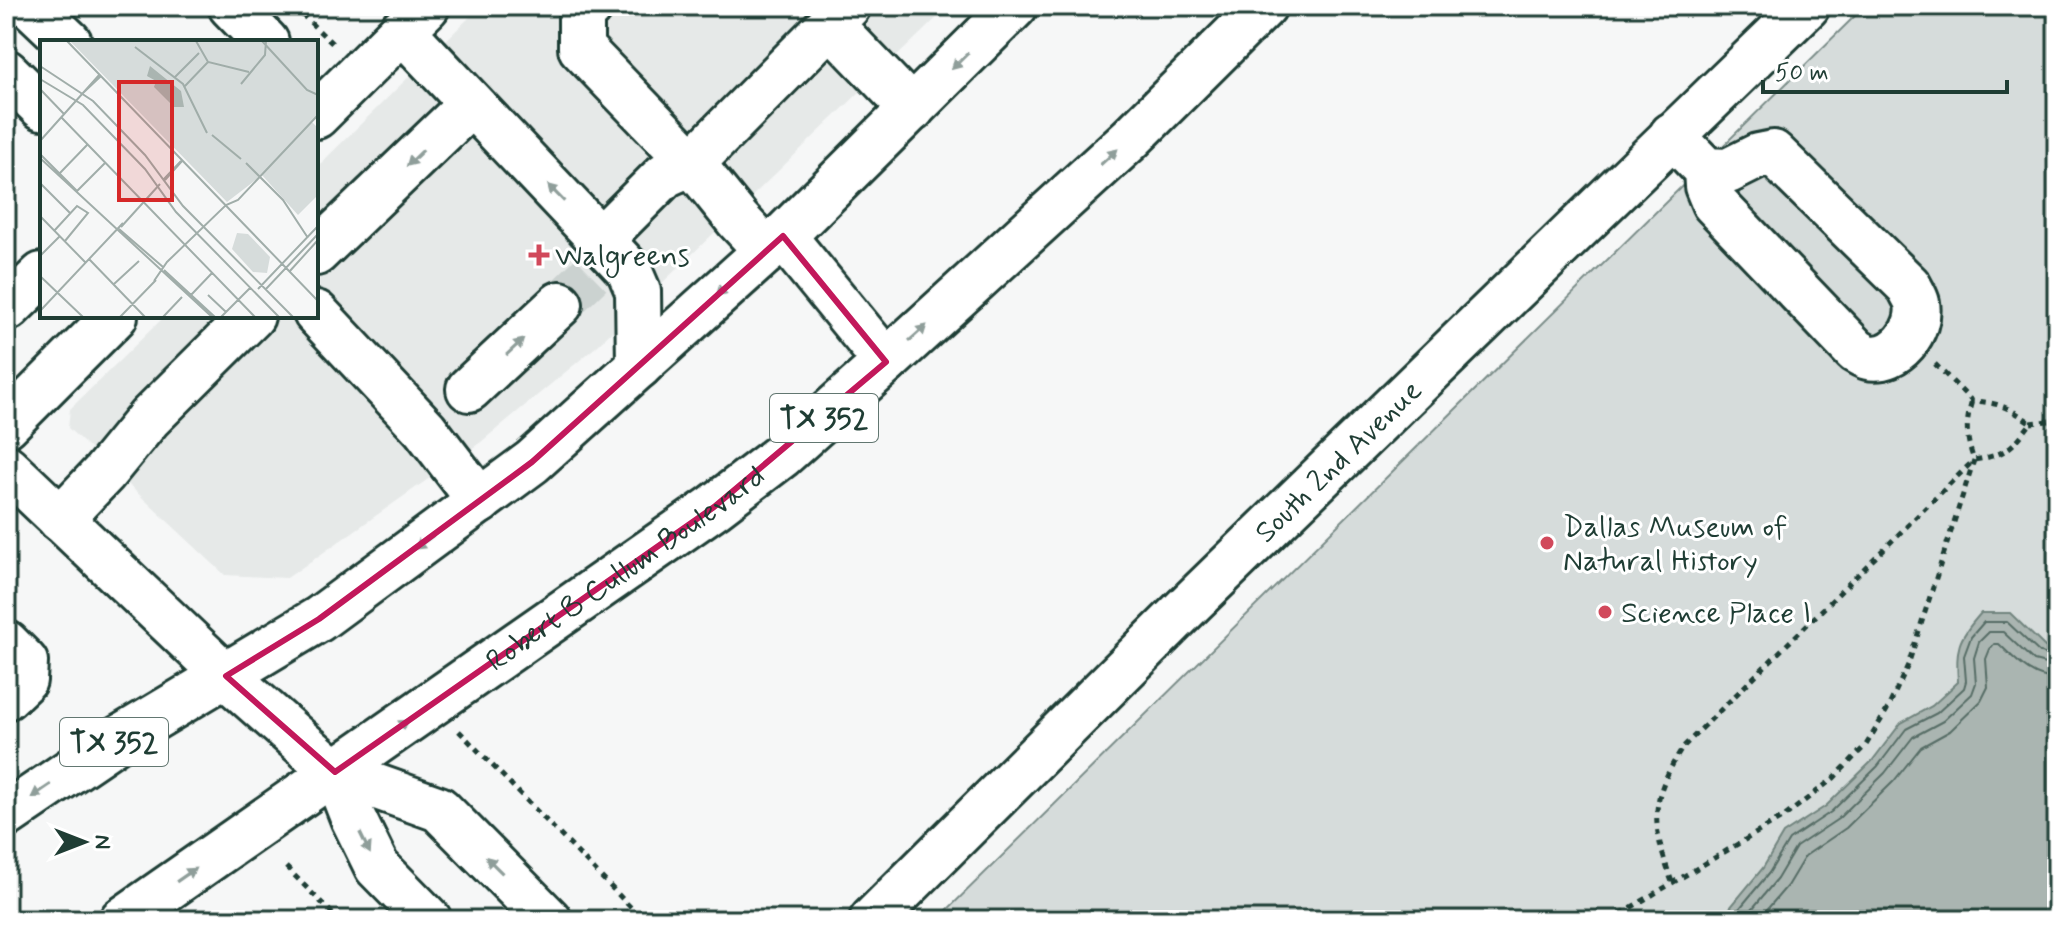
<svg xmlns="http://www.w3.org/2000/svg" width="2063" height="926" viewBox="0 0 2063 926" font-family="Mynerve,sans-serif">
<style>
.built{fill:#e6e9e8}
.green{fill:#d6dcdb;stroke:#7a8c88;stroke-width:2}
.water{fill:#aab5b1;stroke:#72857f;stroke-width:2}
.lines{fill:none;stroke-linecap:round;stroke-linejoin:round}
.shore{stroke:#576d66;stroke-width:2}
.minor-tunnel{stroke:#cbd2d0;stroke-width:44;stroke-dasharray:44 22;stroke-linecap:butt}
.minor-casing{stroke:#1f3d34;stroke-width:50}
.major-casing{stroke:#1f3d34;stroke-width:50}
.path{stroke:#1f3d34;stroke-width:5;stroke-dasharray:6 6;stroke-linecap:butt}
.minor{stroke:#fff;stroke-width:44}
.major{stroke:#fff;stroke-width:44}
.oneway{fill:#8f9e9a}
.marked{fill:none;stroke:#c2185b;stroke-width:6;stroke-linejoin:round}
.poi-dot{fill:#d1495b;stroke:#fff;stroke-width:3}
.labels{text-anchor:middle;stroke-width:6;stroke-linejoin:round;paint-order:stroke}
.shield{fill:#fff;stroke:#627771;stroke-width:2}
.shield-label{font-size:28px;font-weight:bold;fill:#1f3d34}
.poi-label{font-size:30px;fill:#1f3d34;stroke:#fff;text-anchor:start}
.street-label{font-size:30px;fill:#1f3d34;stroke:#fff}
.inset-road{fill:none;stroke:#a0ada9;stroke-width:2}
.view{fill:#d62828;fill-opacity:0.15;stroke:#d62828;stroke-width:4}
.inset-edge{fill:none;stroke:#1f3d34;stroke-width:4}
</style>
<rect width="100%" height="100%" fill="#f6f7f7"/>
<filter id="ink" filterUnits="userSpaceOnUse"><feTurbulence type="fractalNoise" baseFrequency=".0125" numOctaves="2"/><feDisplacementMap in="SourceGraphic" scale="16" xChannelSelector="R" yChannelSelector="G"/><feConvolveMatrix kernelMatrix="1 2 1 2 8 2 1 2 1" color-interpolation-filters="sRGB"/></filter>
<g filter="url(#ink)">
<path class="built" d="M481,6H949L597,346L481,442L287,578L225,575L68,428L70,409L165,316H316V168Z"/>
<path class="green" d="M1865,6H2057V920H937Z"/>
<path class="water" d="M1981,613H2010L2045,647L2057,650V920H1720L1763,868L1783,834L1826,806L1872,761L1901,723L1932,706L1958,682C1956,647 1957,640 1981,613Z"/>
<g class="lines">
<path class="shore" d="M1730,920L1769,873L1789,840L1831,812L1878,766L1906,729L1937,713L1964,688L1966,681L1964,656L1971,637L1984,622H2007L2040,653L2057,657
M1743,920L1777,879L1796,847L1838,819L1885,773L1913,737L1943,721L1972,694L1976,683L1974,658L1979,642L1989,632H2003L2034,661L2057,667
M1758,920L1787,886L1805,856L1846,828L1894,781L1921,747L1950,731L1981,701L1988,687L1986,659L1990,649L1994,644H1999C2017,661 2031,678 2057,679"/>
<path class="minor-tunnel" d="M560,304L591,274"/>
<g class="minor-casing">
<g id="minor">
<path d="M31,6L69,42"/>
<path d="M231,6L266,42"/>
<path d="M590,6L581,15V48L692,163L830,24"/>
<path d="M848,6L830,24L912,109"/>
<path d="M402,30L629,270L638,291L639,366"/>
<path d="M6,72L42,107"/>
<path d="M316,116L427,6"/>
<path d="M1672,135L1706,170L1707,186L1714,203L1856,351C1860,353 1864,356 1868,357C1896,363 1922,330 1917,303C1916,298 1911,291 1909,286L1773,153L1758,156L1728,171L1706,170"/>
<path d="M600,240L665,175L692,163L738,220L767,251"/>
<path d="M316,253L471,104"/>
<path d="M8,308L42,275"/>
<path d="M316,313L425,429L480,501"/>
<path d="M469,389L560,304"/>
<path d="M6,425L115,316"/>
<path d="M60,519L104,473L149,418L252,316"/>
<path d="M6,643L25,662L24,680L6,697"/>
<path d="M335,772L439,809L549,920"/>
<path d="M335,772L353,818L377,867L429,920"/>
<path id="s1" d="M872,920L1193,601L1807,6"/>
</g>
</g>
<g class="major-casing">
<g id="major">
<path d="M783,236L886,362"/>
<path d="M6,467L226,676L335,772"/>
<path d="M6,815L115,741L319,619L532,462L783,236L1015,6"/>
<path id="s2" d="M122,920L714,507L781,456L886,362L1130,139L1264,6"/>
</g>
</g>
<path class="path" d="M293,6L336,47
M1935,364L1972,401C1998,402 2010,408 2031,423C2012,448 2006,455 1974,460C1966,439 1965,423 1972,401
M2031,423L2057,420
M459,731L643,920
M286,867L339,920
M1672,882C1651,824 1649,800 1683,747L1973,461
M1610,920L1785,816L1834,778L1866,745L1887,710L1908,665L1974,460"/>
<use href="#minor" class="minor"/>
<use href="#major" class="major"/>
</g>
<defs><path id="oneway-solid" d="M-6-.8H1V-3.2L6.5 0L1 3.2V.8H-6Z" transform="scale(2)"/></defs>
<g class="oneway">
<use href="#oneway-solid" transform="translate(960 61) rotate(135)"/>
<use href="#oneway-solid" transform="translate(1109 157) rotate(-42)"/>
<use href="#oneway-solid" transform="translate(415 158) rotate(136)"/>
<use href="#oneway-solid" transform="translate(556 193) rotate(-134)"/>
<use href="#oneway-solid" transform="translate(725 288) rotate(138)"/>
<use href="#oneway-solid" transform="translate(918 333) rotate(-42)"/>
<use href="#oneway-solid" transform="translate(515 347) rotate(-43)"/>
<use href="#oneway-solid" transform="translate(424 542) rotate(144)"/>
<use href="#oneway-solid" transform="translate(399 727) rotate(-35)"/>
<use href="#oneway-solid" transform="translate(41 791) rotate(146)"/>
<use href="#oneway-solid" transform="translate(365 843) rotate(64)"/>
<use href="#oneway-solid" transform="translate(494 865) rotate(-135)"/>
<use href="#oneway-solid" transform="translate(186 875) rotate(-35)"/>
</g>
</g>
<path class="marked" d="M783,236L886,362L714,507L335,772L226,676L319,619L532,462Z"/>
<g class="poi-dot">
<path d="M535 243h8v8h8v8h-8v8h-8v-8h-8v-8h8z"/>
<circle cx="1547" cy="543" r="8"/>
<circle cx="1605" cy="612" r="8"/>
</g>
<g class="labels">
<g class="shield">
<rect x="770" y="394" width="108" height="48" rx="6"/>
<rect x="60" y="718" width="108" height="48" rx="6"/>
</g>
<g class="shield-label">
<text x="824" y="428">TX 352</text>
<text x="114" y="752">TX 352</text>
</g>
<g class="poi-label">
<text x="555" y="265">Walgreens</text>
<text x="1563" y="536">Dallas Museum of<tspan x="1563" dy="34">Natural History</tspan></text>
<text x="1621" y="622">Science Place I</text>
</g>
<g class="street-label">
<text dy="10" stroke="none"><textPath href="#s1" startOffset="654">South 2nd Avenue</textPath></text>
<text dy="10" stroke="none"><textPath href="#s2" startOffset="614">Robert B Cullum Boulevard</textPath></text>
</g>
</g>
<g transform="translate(40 40)">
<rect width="278" height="278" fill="#f6f7f7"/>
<path d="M30,1H278V76L272,82L278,88V155L258,175L222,135L187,162ZM197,193L208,194L230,217L227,233L213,232L192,209Z" fill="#d6dcdb"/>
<path d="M110,26L141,51L144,67H134L114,47L116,41L107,36Z" fill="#aab5b1"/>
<path class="inset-road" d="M27,1L278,261M156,1L168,22L209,32M222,1L267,50L278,55M95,7L143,44L167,93M0,26L53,61L105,115L143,166L253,277M135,37L159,13M0,39L43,65L105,129L136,172L239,277M201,44L225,15L226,1M145,46L168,22M0,49L24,74M43,53L61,36M21,77L215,277M172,95L201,119M0,101L60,34M0,114L37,151L66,122M0,118L172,277M206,123L243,160L268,198M19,134L48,104M124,139L141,121M125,140L142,121M0,143L30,173M0,176L46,223M81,187L120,144M79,189L123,227M14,191L37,166L48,173L25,201M0,216L20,196M49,219L105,277M124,230L175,277M249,232L278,200M0,236L43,277M114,241L127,222L186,165L198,160L278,75M74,244L99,221M218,249L278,186M225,250L278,194M151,255L172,233M168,255L186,272M0,271L83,183M80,277L116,240M123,277L142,257M181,277L210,248"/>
<path class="view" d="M79,42H132V160H79Z"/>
<rect width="278" height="278" class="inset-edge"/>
</g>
<rect width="2063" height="926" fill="none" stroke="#fff" stroke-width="32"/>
<rect x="16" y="16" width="2031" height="894" fill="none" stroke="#1f3d34" stroke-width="3" filter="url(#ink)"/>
<g transform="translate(84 842) rotate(90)" stroke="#ffffff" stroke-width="6" paint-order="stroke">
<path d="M0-6L14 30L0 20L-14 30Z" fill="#1f3d34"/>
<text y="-12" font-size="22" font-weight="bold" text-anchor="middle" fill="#1f3d34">N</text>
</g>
<path d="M1763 80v12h244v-12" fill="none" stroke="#1f3d34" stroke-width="4"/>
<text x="1775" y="80" font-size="24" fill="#1f3d34" stroke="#ffffff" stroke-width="6" paint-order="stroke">50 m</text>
</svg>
